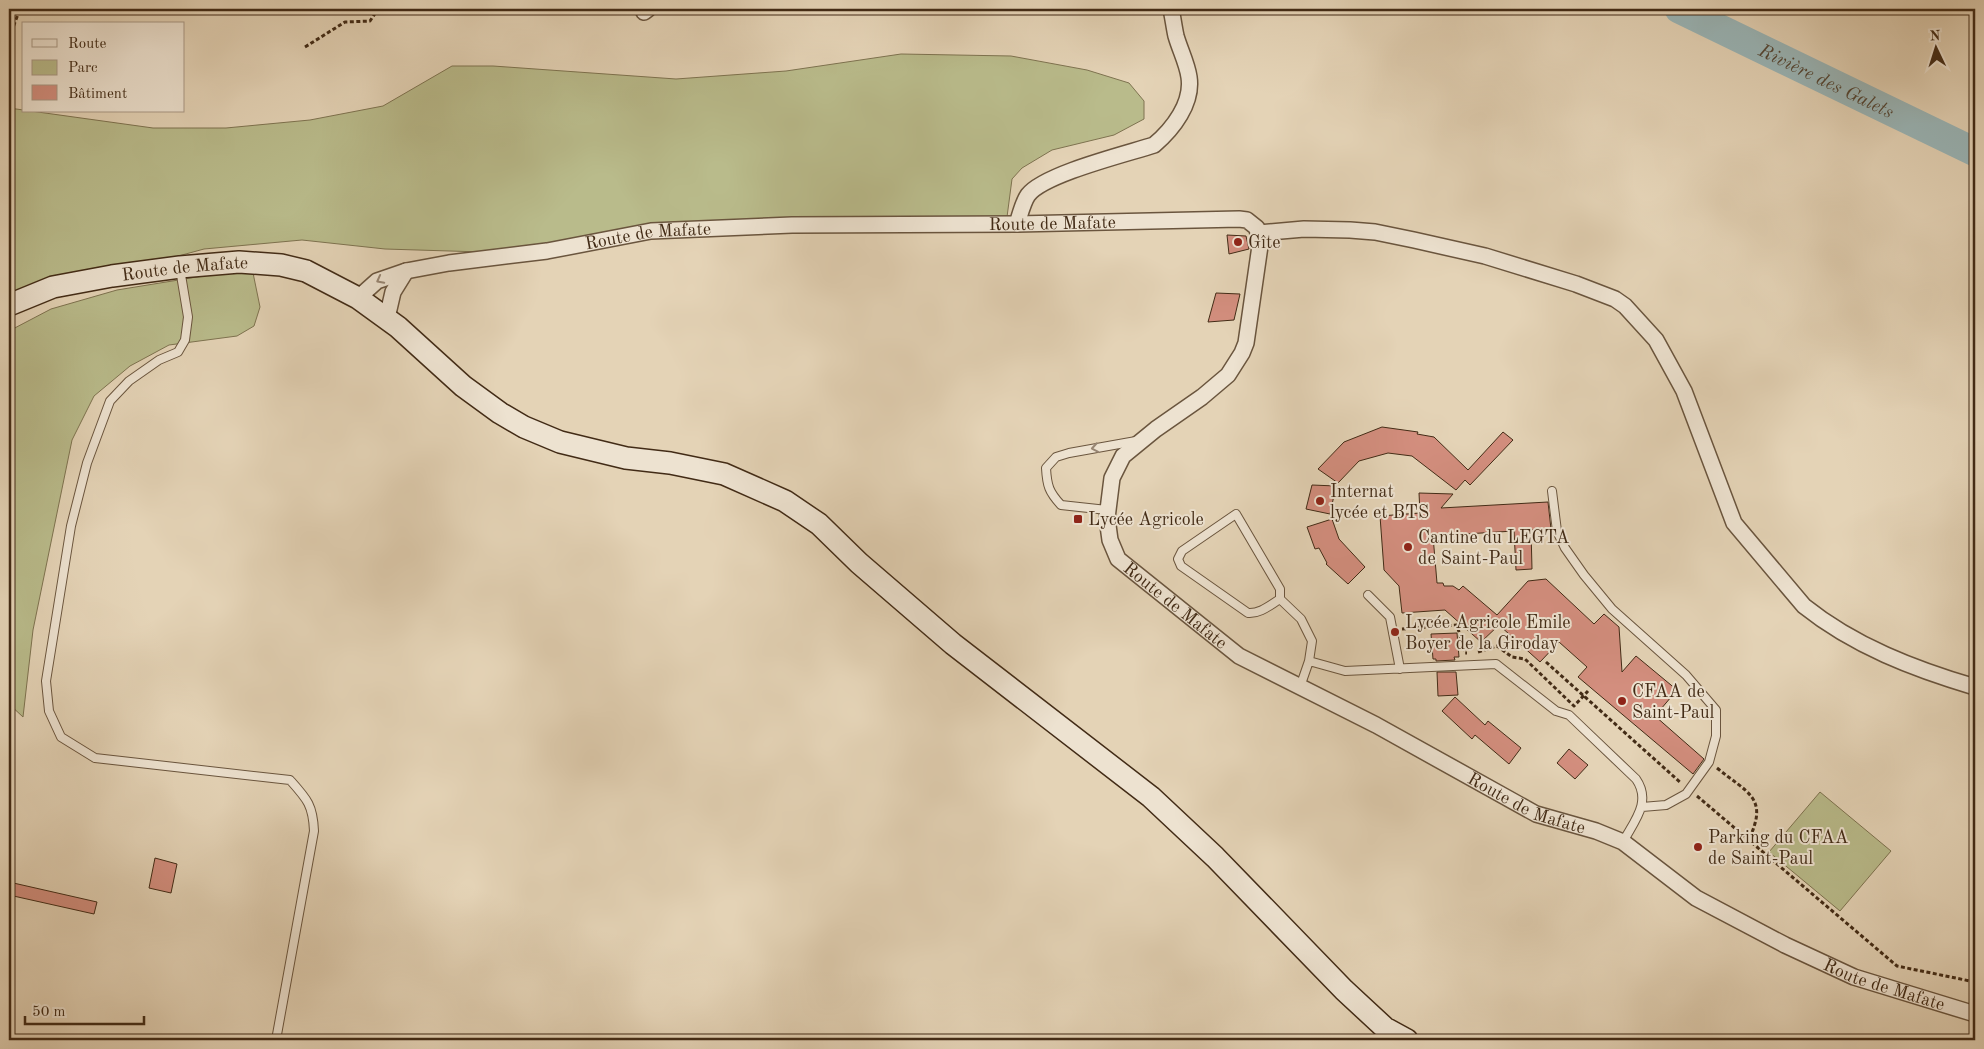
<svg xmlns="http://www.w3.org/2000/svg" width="1984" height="1049" viewBox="0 0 1984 1049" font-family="'Old Standard TT',serif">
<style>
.green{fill:#b9bb8b;stroke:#7e7350}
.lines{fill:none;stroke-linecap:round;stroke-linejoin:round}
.river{stroke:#9ab6b8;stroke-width:29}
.building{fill:#d38e7e;stroke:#422b16}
.service-casing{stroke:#6a553e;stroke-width:10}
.minor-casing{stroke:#6a553e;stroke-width:18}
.secondary-casing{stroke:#422b16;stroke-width:24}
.path{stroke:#422b16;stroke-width:3;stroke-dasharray:4 2.5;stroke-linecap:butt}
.service{stroke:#ede2d0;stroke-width:8}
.minor{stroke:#ede2d0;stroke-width:15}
.secondary{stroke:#ede2d0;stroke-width:21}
.oneway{stroke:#988673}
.poi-dot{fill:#8f2418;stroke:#ede2d0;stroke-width:2}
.labels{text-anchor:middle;stroke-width:4;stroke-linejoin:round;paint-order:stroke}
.street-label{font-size:18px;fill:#422b16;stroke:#ede2d0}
.poi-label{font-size:18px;fill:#422b16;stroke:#ede2d0;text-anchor:start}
.water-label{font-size:19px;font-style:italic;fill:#544736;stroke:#ede2d0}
</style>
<rect width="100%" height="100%" fill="#e4d3b6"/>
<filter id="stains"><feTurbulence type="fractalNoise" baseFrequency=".004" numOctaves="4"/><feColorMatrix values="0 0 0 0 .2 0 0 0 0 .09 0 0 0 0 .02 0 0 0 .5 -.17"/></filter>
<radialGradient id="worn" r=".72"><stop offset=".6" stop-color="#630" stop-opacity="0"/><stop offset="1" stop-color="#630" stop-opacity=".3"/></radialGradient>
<path class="green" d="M901,54L1011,56L1087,70L1129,83L1144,101V119L1114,135L1052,150L1022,168L1012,179L1007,217L674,222L564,243L482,252L385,249L302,240L204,249L87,281L9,311V108L153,128H226L310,120L383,106L452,66H493L676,79L786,71Z
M252,268L260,307L254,326L237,336L169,345L130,366L94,396L72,440L33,630L23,717L9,704V331L51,309L117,290Z
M1820,792L1891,851L1840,911L1769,852Z"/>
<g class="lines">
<path class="river" id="s1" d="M1679,9L1975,152"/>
</g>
<path class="building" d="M1227,235L1246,236L1249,249L1229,254Z
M1216,293L1240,294L1234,320L1208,322Z
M1382,427L1418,432L1417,434L1434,437L1468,470L1503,432L1513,440L1470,485L1465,480L1456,490L1412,456L1388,453L1359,461L1338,483L1318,469L1344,442Z
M1312,485L1336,486L1330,514L1306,509Z
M1419,493L1453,494L1441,508L1548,502L1551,529L1531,530L1532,569L1516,570L1514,531L1433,536L1437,583H1443L1444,586H1453L1459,590L1463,586L1497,615L1528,581L1546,579L1594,624L1604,614L1619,627L1622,672L1636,656L1677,690L1655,716L1704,759L1693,774L1578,677L1587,667L1559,642L1540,662L1499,625L1481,642L1445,610L1402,613L1399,586L1384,570L1380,516L1420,513Z
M1332,519L1339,539L1365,567L1348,584L1326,564L1327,563L1319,548L1315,549L1307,527Z
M1457,633L1459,657H1454L1455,660L1436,661V659H1433L1431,634Z
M1437,672H1456L1458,695L1438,696Z
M1455,697L1485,725L1488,721L1521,748L1509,764L1475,735L1472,739L1442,711Z
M1569,749L1588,765L1575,779L1557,763Z
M155,858L177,864L171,893L149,888Z
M9,882L97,902L94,914L9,895Z"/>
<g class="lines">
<g class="service-casing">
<path id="service" d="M180,269L188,317L185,340L178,352L159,360L129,381L110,401L87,463L71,526L46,681L49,711L61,737L95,758L290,780C307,799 313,805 314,831L276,1040
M1552,491L1557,531L1565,548L1584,575L1612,609L1686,675L1716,710V736L1709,762L1686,794L1666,805L1642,807
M1107,510L1061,505C1049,492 1047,486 1046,468L1056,457L1069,453L1136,441
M1368,595L1390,617L1400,669
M1280,599C1270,605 1260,614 1248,613L1181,566L1178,559L1182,551L1236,514L1280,589V599L1301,619L1312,641L1309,661
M1300,687L1309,661L1345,671L1496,664L1556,711L1569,715L1636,779C1652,802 1634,821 1623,842"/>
</g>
<g class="minor-casing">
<g id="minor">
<path d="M644,12L648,9"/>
<path d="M1017,224C1020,215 1023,202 1028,195C1044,174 1126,154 1154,145C1173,129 1193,103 1189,77C1187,63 1180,50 1176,36C1174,27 1173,18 1171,9"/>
<path d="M1259,233L1304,229L1350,230L1375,232L1414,240L1485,256L1576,284L1615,299L1625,306L1656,340L1684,391L1734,523L1804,606C1854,646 1914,669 1975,687"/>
<path id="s2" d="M358,298L377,281L406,271L449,263L547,251L651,231L792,225L1017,224L1239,219L1247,220L1257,228L1260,246L1246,343L1242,353L1228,375L1202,397L1156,429L1123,456L1112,478L1107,518L1110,540L1118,559L1239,656L1376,725L1536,814L1596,831L1623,842L1696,898L1785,945L1854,977L1975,1014"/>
<path d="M387,318L393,292L406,271"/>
</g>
</g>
<g class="secondary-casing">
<g id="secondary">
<path id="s3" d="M9,305L53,287L112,276L180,267L239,262L281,265L306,271L358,298L398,327L463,386L500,413L524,427L560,442L626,458L670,463L724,474L785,501L819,524L859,563L953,644L1151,797L1215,857L1344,990L1385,1028L1407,1040"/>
</g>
</g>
<path class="path" d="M9,38L20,9
M305,47L345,22L370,21L378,9
M1402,629L1457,625L1465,653H1467
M1478,652L1497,646L1512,657L1525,659L1574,706L1588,691
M1546,662L1681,783
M1717,768C1747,793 1769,797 1749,839
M1697,796L1897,966L1975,982"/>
<use href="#service" class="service"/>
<use href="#minor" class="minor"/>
<use href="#secondary" class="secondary"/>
</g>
<defs><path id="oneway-chevron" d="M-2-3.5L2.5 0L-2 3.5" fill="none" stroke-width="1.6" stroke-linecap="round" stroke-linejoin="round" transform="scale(1.25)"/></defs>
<g class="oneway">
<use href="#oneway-chevron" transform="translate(380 280) rotate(152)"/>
<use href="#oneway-chevron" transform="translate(1095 448) rotate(170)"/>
</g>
<g class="poi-dot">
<circle cx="1238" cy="242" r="5"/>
<circle cx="1320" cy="501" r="5"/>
<rect x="1073" y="514" width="10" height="10" rx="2.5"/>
<circle cx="1408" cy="547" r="5"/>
<circle cx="1395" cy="632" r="5"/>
<circle cx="1622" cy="701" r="5"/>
<circle cx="1698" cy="847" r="5"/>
</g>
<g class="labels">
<g class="street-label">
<text dy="6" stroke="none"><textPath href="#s2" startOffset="706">Route de Mafate</textPath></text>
<text dy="6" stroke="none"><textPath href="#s2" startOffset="301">Route de Mafate</textPath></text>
<text dy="6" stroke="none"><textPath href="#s3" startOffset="181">Route de Mafate</textPath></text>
<text dy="6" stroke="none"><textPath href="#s2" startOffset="1381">Route de Mafate</textPath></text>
<text dy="6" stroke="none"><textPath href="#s2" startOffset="1786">Route de Mafate</textPath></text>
<text dy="6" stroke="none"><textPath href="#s2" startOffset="2190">Route de Mafate</textPath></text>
</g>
<g class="poi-label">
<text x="1248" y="248">Gîte</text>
<text x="1330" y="497">Internat<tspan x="1330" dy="21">lycée et BTS</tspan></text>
<text x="1088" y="525">Lycée Agricole</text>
<text x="1418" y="543">Cantine du LEGTA<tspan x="1418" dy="21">de Saint-Paul</tspan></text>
<text x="1405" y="628">Lycée Agricole Emile<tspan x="1405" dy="21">Boyer de la Giroday</tspan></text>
<text x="1632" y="697">CFAA de<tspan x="1632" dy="21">Saint-Paul</tspan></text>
<text x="1708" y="843">Parking du CFAA<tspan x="1708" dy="21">de Saint-Paul</tspan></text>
</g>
<g class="water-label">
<text dy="7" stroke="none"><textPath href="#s1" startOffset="164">Rivière des Galets</textPath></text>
</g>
</g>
<rect width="1984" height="1049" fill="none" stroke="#e4d3b6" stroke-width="30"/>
<rect x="10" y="10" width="1964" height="1029" fill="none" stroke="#422b16" stroke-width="2.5"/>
<rect x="15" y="15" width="1954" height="1019" fill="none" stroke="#422b16"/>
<rect x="22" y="22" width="162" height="90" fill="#ede2d0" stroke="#a99986"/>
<rect x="32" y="39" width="25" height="8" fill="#ede2d0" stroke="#a99986"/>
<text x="68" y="48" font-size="15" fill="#422b16">Route</text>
<rect x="32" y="60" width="25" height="15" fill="#b9bb8b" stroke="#a99986"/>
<text x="68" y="72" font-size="15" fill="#422b16">Parc</text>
<rect x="32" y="85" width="25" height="15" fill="#d38e7e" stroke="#a99986"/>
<text x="68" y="98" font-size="15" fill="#422b16">Bâtiment</text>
<g transform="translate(1936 48) rotate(356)" stroke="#ede2d0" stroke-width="4" paint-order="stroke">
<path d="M0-4L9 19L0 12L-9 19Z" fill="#422b16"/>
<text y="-8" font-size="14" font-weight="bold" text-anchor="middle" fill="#422b16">N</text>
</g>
<path d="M25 1016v8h119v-8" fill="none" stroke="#422b16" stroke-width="2.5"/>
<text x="32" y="1016" font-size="15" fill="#422b16" stroke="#ede2d0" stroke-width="4" paint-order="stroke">50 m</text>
<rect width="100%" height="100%" filter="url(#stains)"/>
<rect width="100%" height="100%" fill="url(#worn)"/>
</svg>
